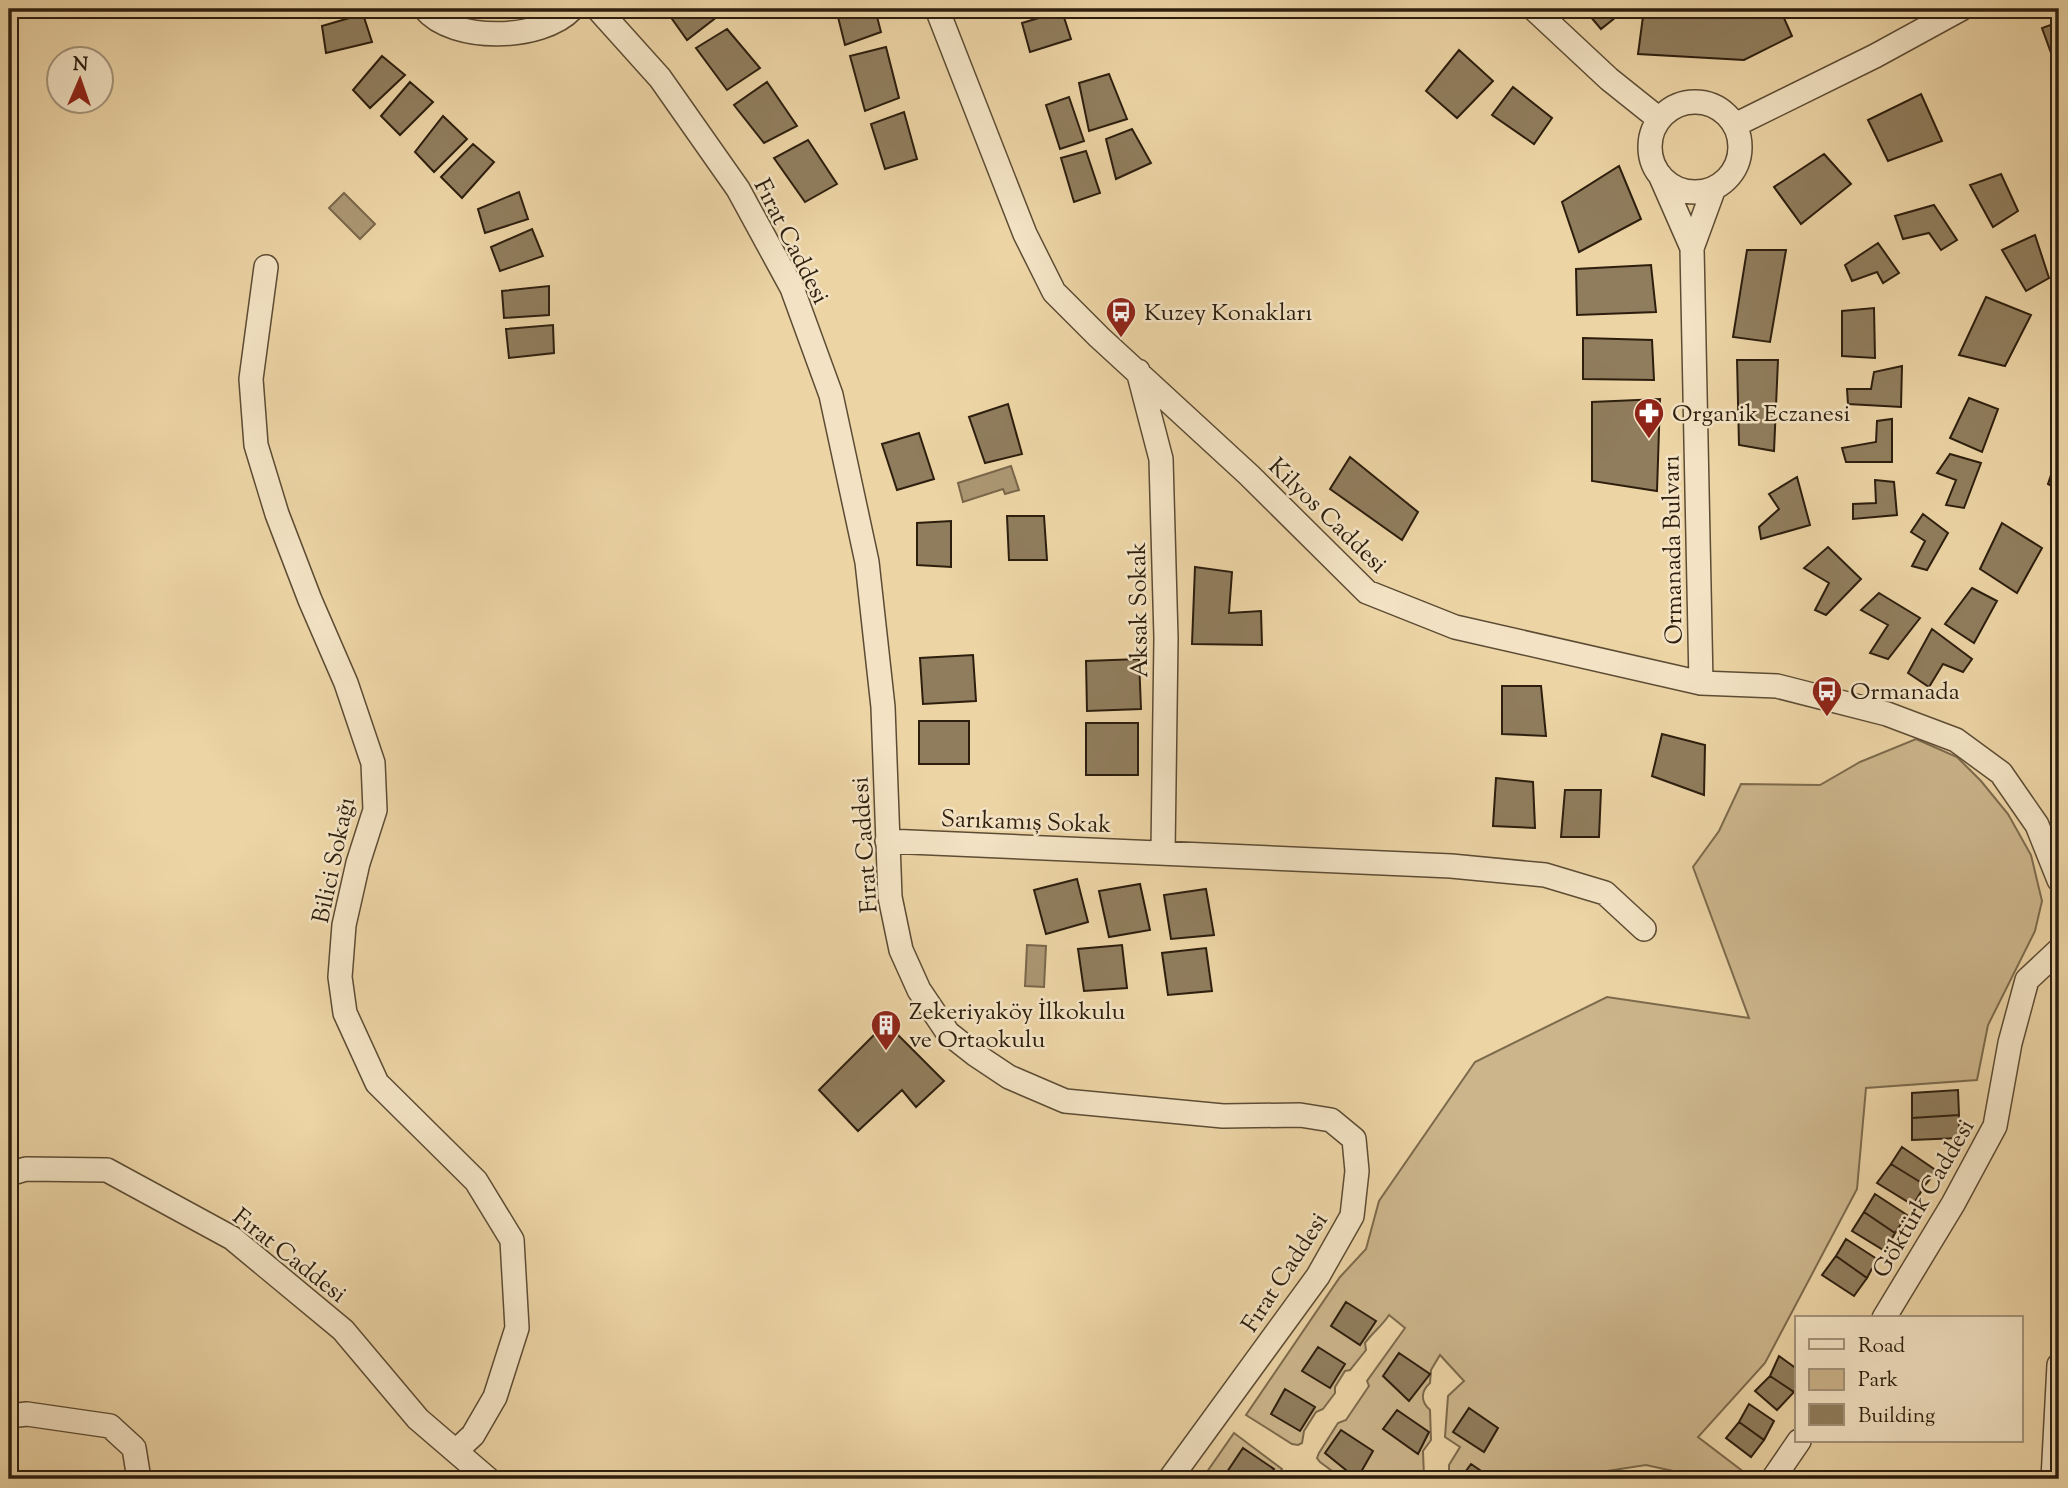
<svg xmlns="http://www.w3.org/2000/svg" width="2068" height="1488" viewBox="0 0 2068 1488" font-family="'Sorts Mill Goudy',serif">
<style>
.green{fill:#ccb58b;stroke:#7c6a4c;stroke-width:2}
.water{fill:#ab9672;stroke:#79664a;stroke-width:2}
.building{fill:#907d5d;stroke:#2d1e0e;stroke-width:2}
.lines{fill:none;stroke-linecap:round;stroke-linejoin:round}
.minor-casing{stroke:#5d4c34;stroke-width:26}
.minor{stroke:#f3e3c4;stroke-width:23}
.labels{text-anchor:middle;stroke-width:5;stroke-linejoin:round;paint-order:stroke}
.street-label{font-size:24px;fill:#2d1e0e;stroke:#f3e3c4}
.poi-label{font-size:24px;fill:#2d1e0e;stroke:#f3e3c4;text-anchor:start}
</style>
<rect width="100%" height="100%" fill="#ecd4a5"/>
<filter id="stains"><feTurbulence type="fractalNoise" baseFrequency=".00286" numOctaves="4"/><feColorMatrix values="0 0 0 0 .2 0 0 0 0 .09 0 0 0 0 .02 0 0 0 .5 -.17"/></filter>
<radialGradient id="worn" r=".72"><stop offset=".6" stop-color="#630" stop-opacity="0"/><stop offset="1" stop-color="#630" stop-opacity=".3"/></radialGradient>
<path class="green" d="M1916,739L1957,757L1981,781L2008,814L2031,855L2042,901L2035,931L1988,1025L1977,1080L1866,1088L1857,1189L1765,1363L1698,1437L1753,1479H1690L1682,1473L1646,1465L1594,1473L1586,1479H1449V1465L1460,1447L1445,1437L1448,1396L1464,1381L1440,1355L1431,1370L1430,1383C1421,1391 1420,1401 1430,1410L1431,1440L1423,1451L1424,1477L1427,1479H1343L1320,1462L1317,1458L1319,1453L1338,1423L1346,1420L1369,1386L1367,1381L1405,1328L1389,1315C1382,1326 1373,1332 1365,1343L1366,1350L1350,1370L1345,1371L1335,1387V1393L1323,1409L1316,1412L1304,1431L1302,1443L1298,1445L1292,1444L1246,1415L1340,1277L1366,1249L1379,1201L1475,1062L1607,997L1749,1018L1693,867L1719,831L1741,784L1820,785L1860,762Z
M1234,1433L1282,1469L1276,1479H1202Z"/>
<path class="water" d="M344,193L375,224L360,239L329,208Z
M1011,466L1019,490L1005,494L1003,489L963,502L958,483Z
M1027,945L1046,946L1044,987L1025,986Z"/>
<path class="building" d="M317,9H356L320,18Z
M665,9H712L718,16L687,40Z
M836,9H875L881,32L845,45Z
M1584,9H1626L1601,29Z
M1644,9H1780L1792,36L1744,60L1638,54Z
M1062,11L1071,39L1030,52L1022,23Z
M363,14L372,42L326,53L322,26Z
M2059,22V75L2042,28Z
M727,29L760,68L727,90L696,48Z
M886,47L899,98L865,111L850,56Z
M1459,50L1493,81L1457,118L1426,91Z
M382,56L405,75L370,108L353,90Z
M1109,74L1127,119L1089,131L1079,83Z
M410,82L433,102L400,135L381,116Z
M767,82L797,126L764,143L734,105Z
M1513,87L1552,118L1534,144L1492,115Z
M1921,94L1942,141L1888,161L1868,120Z
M1069,97L1084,141L1060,149L1046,105Z
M904,112L917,159L885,169L871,124Z
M443,116L467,139L434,172L415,152Z
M1132,129L1151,163L1116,179L1106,139Z
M808,140L837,184L805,202L774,158Z
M473,144L494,162L462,198L441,177Z
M1086,151L1100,193L1074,202L1061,158Z
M1824,154L1851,184L1801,224L1774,187Z
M1619,166L1641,219L1579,252L1562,202Z
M2001,174L2018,211L1993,227L1970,185Z
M519,192L528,219L485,233L478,209Z
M1934,205L1957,240L1941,250L1929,233L1903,239L1895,216Z
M532,229L543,256L500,271L491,247Z
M2035,235L2049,278L2026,291L2002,250Z
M1878,243L1899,273L1883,283L1877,272L1852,281L1845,265Z
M1747,250H1786L1770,342L1733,337Z
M1651,265L1656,312L1577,315L1576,269Z
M549,286V315L504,318L502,291Z
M1986,297L2031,315L2005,366L1959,355Z
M1874,308L1875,358L1842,356V311Z
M553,325L554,353L509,358L506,329Z
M1583,338L1652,340L1654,380L1583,379Z
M1737,360H1778L1774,451L1739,445Z
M1902,366L1901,407L1848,404L1847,389H1871L1874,372Z
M1969,398L1998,409L1982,452L1950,438Z
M1660,399L1657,491L1592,481V402Z
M1008,404L1022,454L985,463L969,417Z
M1892,419V462H1846L1842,448L1876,442L1877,421Z
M919,433L934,479L897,490L882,444Z
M2059,451V490L2048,484Z
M1950,454L1981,463L1964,508L1946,505L1956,480L1937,473Z
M1350,457L1418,512L1402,540L1330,489Z
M1797,477L1810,525L1761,539L1759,527L1779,509L1769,494Z
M1875,480L1894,482L1897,515L1853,519V504L1876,503Z
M1923,514L1948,533L1927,570L1912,566L1925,541L1911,532Z
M1007,516H1044L1047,560H1009Z
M951,521V567L917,565V523Z
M2002,523L2042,548L2017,593L1980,569Z
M1828,547L1861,579L1826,615L1815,610L1829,583L1804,568Z
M1195,567L1232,572L1229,613L1261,611L1262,645L1192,644Z
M1972,588L1997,601L1974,643L1945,624Z
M1879,593L1920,618L1888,659L1870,653L1888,625L1861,610Z
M1932,629L1972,659L1963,672L1943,664L1929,687L1908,673Z
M973,655L976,701L923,704L920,658Z
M1139,659L1141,709L1087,711L1086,661Z
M1502,686H1541L1546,736L1502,734Z
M919,721H969V764H919Z
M1086,723H1138V775H1086Z
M1662,734L1705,745L1704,795L1652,776Z
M1496,778L1533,782L1535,828L1493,826Z
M1565,790H1601L1599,837H1561Z
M1077,879L1088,922L1046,934L1034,890Z
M1140,884L1150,930L1109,937L1099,891Z
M1206,889L1214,935L1171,939L1164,895Z
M1122,945L1127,988L1084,991L1078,949Z
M1206,948L1212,991L1168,995L1162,953Z
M886,1023L944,1081L916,1107L902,1090L858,1131L819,1090Z
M1958,1090L1959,1115L1912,1118V1093Z
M1959,1115V1138L1912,1140V1118Z
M1902,1147L1937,1171L1925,1185L1891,1164Z
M1891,1164L1925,1185L1913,1205L1877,1183Z
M1875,1194L1907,1215L1895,1233L1864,1212Z
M1864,1212L1895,1233L1885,1251L1852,1231Z
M1846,1239L1877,1259L1867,1278L1836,1256Z
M1836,1256L1867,1278L1854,1296L1822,1275Z
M1346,1302L1376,1321L1360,1345L1331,1326Z
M1318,1347L1345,1364L1330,1388L1302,1371Z
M1399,1353L1430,1374L1409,1401L1383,1376Z
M1779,1356L1797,1369V1387L1794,1392L1770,1376Z
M1770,1376L1794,1392L1777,1410L1755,1391Z
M1285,1389L1315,1407L1300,1431L1271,1414Z
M1749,1404L1774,1421L1764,1440L1739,1422Z
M1469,1408L1498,1428L1484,1452L1453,1432Z
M1397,1410L1429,1432L1418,1454L1383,1429Z
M1739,1422L1764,1440L1751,1457L1726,1438Z
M1341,1430L1373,1451L1357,1479L1325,1453Z
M1243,1448L1274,1469L1267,1479H1232L1225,1475Z
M1471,1464L1493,1479H1460Z"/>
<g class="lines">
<g class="minor-casing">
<path id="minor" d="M425,9C453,43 542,41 572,9
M598,9L660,78L738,189L792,288L831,395L867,562L883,707L890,897L901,950L919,990L948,1033L976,1055L1009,1077L1065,1101L1223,1116L1300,1115L1331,1120L1354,1139L1357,1171L1352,1216L1318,1276L1170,1479
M937,9L1025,234L1054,292L1099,337L1249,475L1367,592L1455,627L1701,683L1777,686L1887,714L1956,740L2001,773L2037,825L2059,880
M1534,9L1609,79L1659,119
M1650 147a45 45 0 1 1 90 0a45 45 0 1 1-90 0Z
M1735,125L1875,56L1961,9
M1660,175L1692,248
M266,267L251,379L256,445L277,514L310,600L346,683L373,763L375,810L358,863L344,925L340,977L345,1013L377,1083L476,1181L512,1240L517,1328L495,1397L473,1435L456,1451
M1138,371L1161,459L1166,638L1163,852
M1701,683L1692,248L1714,188
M887,841L1451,866L1545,875L1605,893L1644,929
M9,1174L26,1169L107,1170L232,1238L343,1330L418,1419L488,1479
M1884,1318L1953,1204L1995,1126L2010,1043L2027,980L2059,950
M9,1416L27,1414L110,1426L134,1448L139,1479
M1773,1479L1799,1441
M2053,1479L2059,1365"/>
</g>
<use href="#minor" class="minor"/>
</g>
<defs>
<g id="bus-pin" transform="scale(1.575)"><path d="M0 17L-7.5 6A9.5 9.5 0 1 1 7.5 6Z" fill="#8f2418" stroke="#f3e3c4"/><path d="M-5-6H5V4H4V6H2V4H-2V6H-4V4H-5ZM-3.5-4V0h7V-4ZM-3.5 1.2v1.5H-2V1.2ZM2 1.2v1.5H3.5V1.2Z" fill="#fff"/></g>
<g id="pharmacy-pin" transform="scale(1.575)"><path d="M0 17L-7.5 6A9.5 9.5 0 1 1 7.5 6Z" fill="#8f2418" stroke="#f3e3c4"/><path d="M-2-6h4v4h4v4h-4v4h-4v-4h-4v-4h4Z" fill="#fff"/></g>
<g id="building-pin" transform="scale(1.575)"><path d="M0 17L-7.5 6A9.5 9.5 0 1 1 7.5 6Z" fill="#8f2418" stroke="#f3e3c4"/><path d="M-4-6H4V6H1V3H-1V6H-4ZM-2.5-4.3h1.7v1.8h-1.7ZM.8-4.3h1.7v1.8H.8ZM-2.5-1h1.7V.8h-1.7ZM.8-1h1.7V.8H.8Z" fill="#fff"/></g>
</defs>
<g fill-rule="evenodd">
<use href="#bus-pin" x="1121" y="312"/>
<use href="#pharmacy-pin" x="1649" y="413"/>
<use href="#bus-pin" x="1827" y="691"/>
<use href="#building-pin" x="886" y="1025"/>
</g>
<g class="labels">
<g class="street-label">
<text transform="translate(792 241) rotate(63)" y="8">Fırat Caddesi</text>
<text transform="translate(1328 515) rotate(44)" y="8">Kilyos Caddesi</text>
<text transform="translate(1672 550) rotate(-91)" y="8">Ormanada Bulvarı</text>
<text transform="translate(1138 610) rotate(-91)" y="8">Aksak Sokak</text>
<text transform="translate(1026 821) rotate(2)" y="8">Sarıkamış Sokak</text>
<text transform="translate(864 845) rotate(-94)" y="8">Fırat Caddesi</text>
<text transform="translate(333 860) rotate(-78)" y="8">Bilici Sokağı</text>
<text transform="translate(1923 1198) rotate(-60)" y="8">Göktürk Caddesi</text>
<text transform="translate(290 1255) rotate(38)" y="8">Fırat Caddesi</text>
<text transform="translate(1284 1272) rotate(-57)" y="8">Fırat Caddesi</text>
</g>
<g class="poi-label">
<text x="1144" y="320">Kuzey Konakları</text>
<text x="1672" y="421">Organik Eczanesi</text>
<text x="1850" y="699">Ormanada</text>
<text x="909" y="1019">Zekeriyaköy İlkokulu<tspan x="909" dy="28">ve Ortaokulu</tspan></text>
</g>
</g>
<rect width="2068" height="1488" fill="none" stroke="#ecd4a5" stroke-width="35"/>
<rect x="10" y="10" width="2047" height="1467" fill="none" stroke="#2d1e0e" stroke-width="3.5"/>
<rect x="18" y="18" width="2033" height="1453" fill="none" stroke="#2d1e0e" stroke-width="2"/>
<rect x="1795" y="1316" width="228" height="126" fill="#f3e3c4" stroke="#a4947b" stroke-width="2"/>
<rect x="1809" y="1339" width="35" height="10" fill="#f3e3c4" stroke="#a4947b" stroke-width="2"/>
<text x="1858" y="1352" font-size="21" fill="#2d1e0e">Road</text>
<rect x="1809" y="1369" width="35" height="21" fill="#ccb58b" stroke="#a4947b" stroke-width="2"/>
<text x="1858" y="1386" font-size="21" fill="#2d1e0e">Park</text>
<rect x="1809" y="1404" width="35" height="21" fill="#907d5d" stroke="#a4947b" stroke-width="2"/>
<text x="1858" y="1422" font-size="21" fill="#2d1e0e">Building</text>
<g transform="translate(80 80) rotate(2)"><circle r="33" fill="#f3e3c4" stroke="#a4947b" stroke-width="2"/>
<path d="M0-5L12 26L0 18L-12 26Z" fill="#8f2418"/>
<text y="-10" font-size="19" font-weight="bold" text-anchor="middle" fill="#2d1e0e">N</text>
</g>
<rect width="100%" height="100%" filter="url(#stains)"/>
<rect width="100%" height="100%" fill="url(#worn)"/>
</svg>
